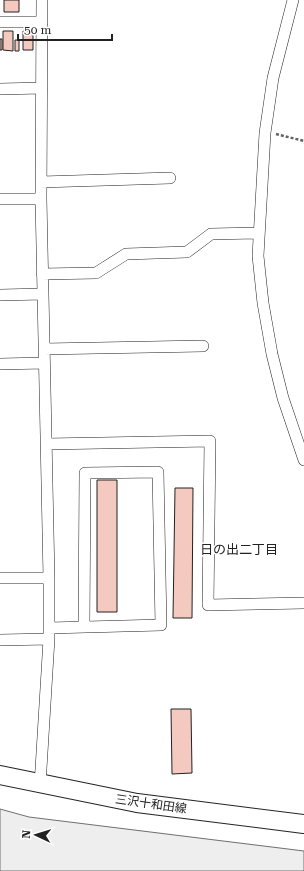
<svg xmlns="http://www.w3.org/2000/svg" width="304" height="871" viewBox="0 0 304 871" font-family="'Roboto Serif','Noto Sans JP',serif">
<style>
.green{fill:#eee;stroke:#6f6f6f}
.building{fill:#f3c9c0;stroke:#222}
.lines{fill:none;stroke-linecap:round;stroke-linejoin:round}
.street-casing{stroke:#222;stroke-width:12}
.primary-casing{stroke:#222;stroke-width:20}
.path{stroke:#646464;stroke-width:2.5;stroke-dasharray:3 2;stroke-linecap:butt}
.street{stroke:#fff;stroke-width:11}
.primary{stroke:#fff;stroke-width:18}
.labels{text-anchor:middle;stroke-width:3;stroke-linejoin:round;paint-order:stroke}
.street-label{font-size:12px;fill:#222;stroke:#fff}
.neighbourhood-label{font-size:13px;fill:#222;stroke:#fff}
</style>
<rect width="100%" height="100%" fill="#fff"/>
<path class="green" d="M0,809L29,817L304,851V871H0Z"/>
<path class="building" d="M4,0H19V12H4Z
M3,31H13V51L3,50Z
M23,31H33V50H23Z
M0,39H2V50H0Z
M15,40H19V51H15Z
M97,480H117V612H97Z
M175,488H193L192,618H173Z
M171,709H191L192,773L172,774Z"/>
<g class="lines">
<g class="street-casing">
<path id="street" d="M293,0L273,78L265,133L258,256L263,303L272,354L283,398L304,460
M0,22H42
M0,89L42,88
M41,182L170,178
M0,199H41
M42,274L96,273L126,254L187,252L211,234L259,233
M0,295L43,294
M44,349L203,346
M0,364L44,363
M47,444L210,441L208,605L304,603
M0,578H49
M49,628L161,625L158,472L85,473L84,627
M0,640L49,639
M40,785L49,639V578L41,199L42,0"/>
</g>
<g class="primary-casing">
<path id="primary" d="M0,775L137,803L304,824"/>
</g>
<path class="path" d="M276,134L304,141"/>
<use href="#street" class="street"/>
<use href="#primary" class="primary"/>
</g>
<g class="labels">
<g class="street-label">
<text transform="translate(151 804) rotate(8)" y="4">三沢十和田線</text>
</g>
<g class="neighbourhood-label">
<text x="239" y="554">日の出二丁目</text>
</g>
</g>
<g transform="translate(36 835) rotate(274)" stroke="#ffffff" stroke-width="3" paint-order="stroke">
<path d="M0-3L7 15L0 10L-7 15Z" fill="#222222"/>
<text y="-6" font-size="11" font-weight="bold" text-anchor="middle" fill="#222222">N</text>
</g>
<path d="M18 34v6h94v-6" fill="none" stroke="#222222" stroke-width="2"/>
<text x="24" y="34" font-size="12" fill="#222222" stroke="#ffffff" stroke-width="3" paint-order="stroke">50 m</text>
</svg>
